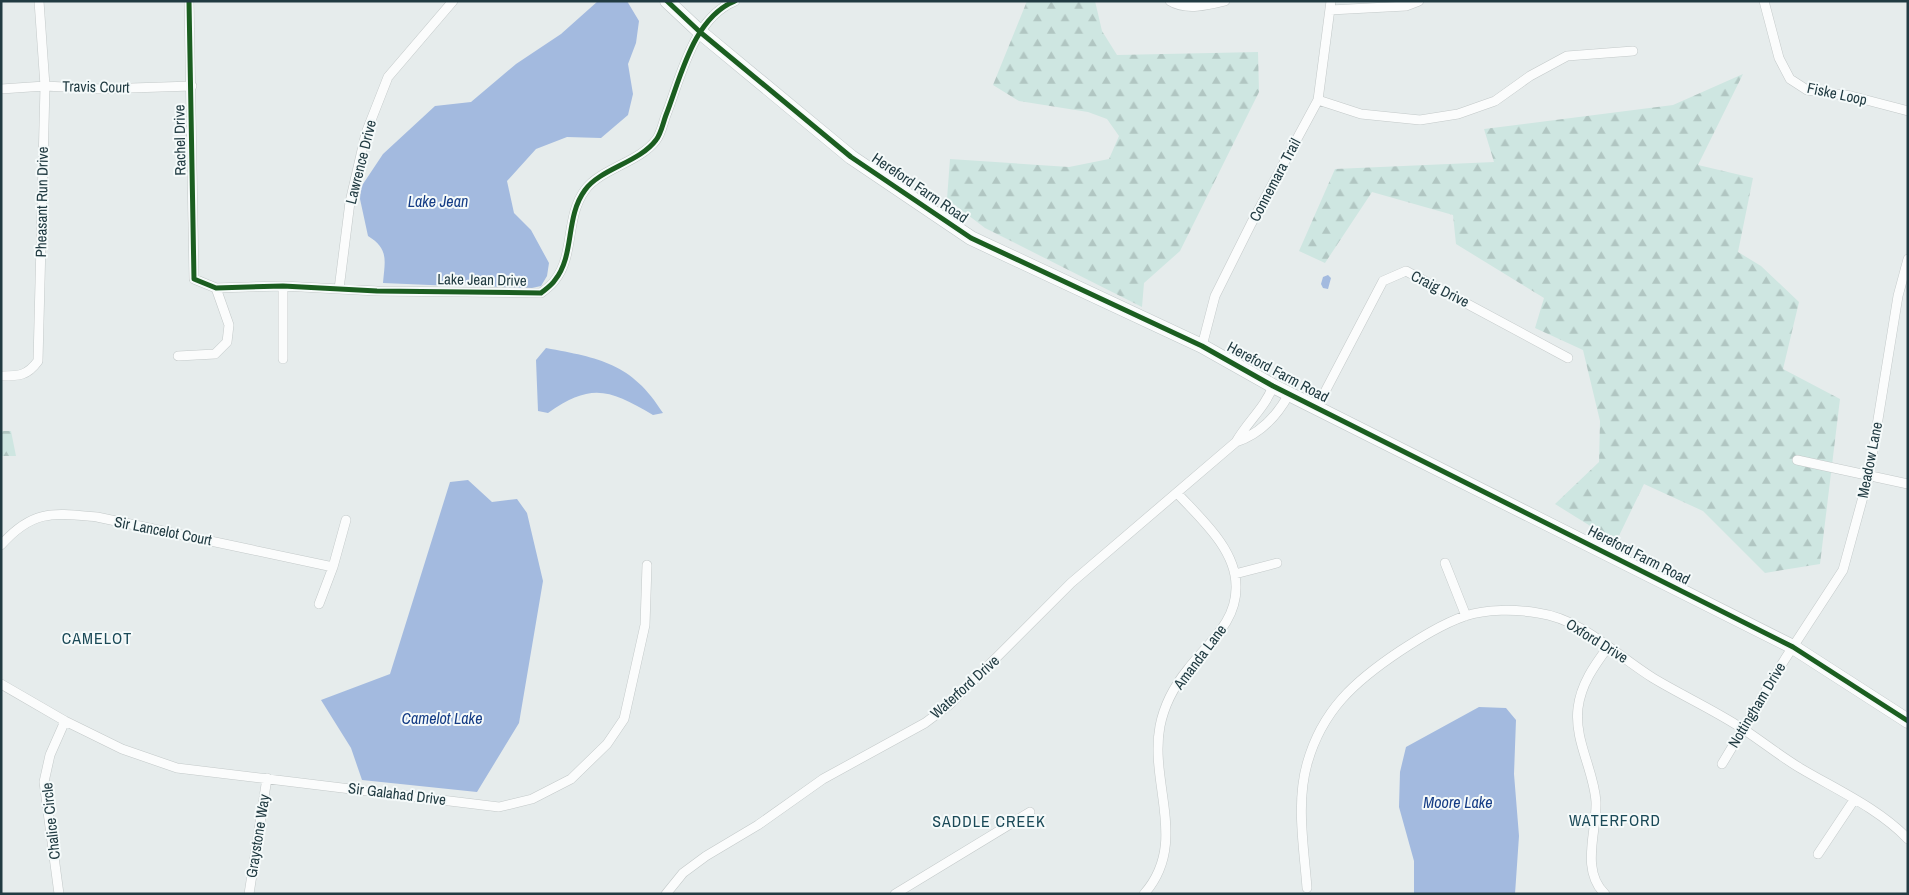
<svg xmlns="http://www.w3.org/2000/svg" width="1909" height="895" viewBox="0 0 1909 895" font-family="'Archivo Narrow',sans-serif">
<style>
.forest{fill:url(#forest-firs)}
.water{fill:#a3badf}
.lines{fill:none;stroke-linecap:round;stroke-linejoin:round}
.street-casing{stroke:#c3c9c9;stroke-width:10}
.secondary-casing{stroke:#c1c9ca;stroke-width:15}
.street{stroke:#fbfcfc;stroke-width:9}
.secondary{stroke:#fbfcfc;stroke-width:14}
.cycleway-casing{stroke:#f5fafa;stroke-width:8}
.cycleway{stroke:#1b5e20;stroke-width:5}
.labels{text-anchor:middle;stroke-width:4;stroke-linejoin:round;paint-order:stroke}
.street-label{font-size:15px;fill:#213b42;stroke:#f5fafa}
.water-label{font-size:16px;font-style:italic;fill:#143c85;stroke:#f5fafa}
.neighbourhood-label{font-size:16px;letter-spacing:1px;fill:#1a4957;stroke:#f5fafa}
</style>
<defs>
<pattern id="forest-firs" width="22" height="20" patternUnits="userSpaceOnUse" patternTransform="scale(1.25)"><rect width="22" height="20" fill="#cee6e1"/><path d="M5 1l3.5 6h-7zM16 11l3.5 6h-7z" fill="#b1c6c2"/></pattern>
</defs>
<rect width="100%" height="100%" fill="#e6ecec"/>
<path class="forest" d="M1027,1H1095L1102,31L1117,55L1258,52L1259,92L1180,251L1144,283L1142,307L985,228L947,199L950,159L1069,167L1109,159L1119,136L1107,119L1088,112L1019,101L993,85Z
M1743,74L1698,165L1753,178L1738,252L1761,266L1799,302L1783,369L1840,399L1820,564L1765,573L1703,511L1644,484L1616,542L1555,504L1599,462L1600,421L1583,350L1535,328L1544,298L1456,244L1453,215L1372,192L1325,263L1299,251L1335,169L1494,162L1484,129L1673,105Z
M1,431H11L16,456H1Z"/>
<path class="water" d="M598,1H627L639,21L636,43L628,64L633,94L628,115L601,138L567,137L536,149L507,181L514,213L531,230L549,263L547,276L541,286L532,288L472,286C465,281 461,281 454,286L383,283C385,260 389,249 368,236L360,199L361,187L383,154L435,106L471,102L516,64L561,34Z
M1328,275L1331,278L1328,289L1323,288L1321,284L1323,277Z
M546,348C599,358 632,363 663,413L653,415C610,390 592,382 548,413L538,411L536,360Z
M468,480L492,502L517,499L527,513L543,581L519,723L477,792L362,780L351,748L321,700L390,674L450,482Z
M1479,707L1506,708L1516,720L1514,774L1519,836L1515,894H1414V861L1399,807L1400,772L1406,747Z"/>
<g class="lines">
<g class="street-casing">
<path id="street" d="M189,1L194,279L216,288L283,286L377,291L541,293C546,289 552,285 555,280C575,255 565,217 585,190C600,169 640,162 656,140C661,134 663,123 666,115C681,77 693,18 735,1
M1170,1C1186,11 1209,5 1225,1
M1764,1L1779,58L1790,79L1807,90L1851,96L1908,111
M1330,10L1406,6L1419,1
M1,89L45,86L101,89L192,86
M1318,100L1361,114L1420,120L1458,114L1495,101L1530,76L1567,56L1633,51
M339,289L350,202L366,133L388,77L453,1
M1202,346L1215,296L1251,224L1318,100L1331,1
M178,356L215,354L227,342L229,325L216,288
M283,359V286
M1,376C19,376 27,376 38,361L45,86L39,1
M1317,407L1383,281L1406,271L1568,358
M1236,442C1260,434 1277,416 1289,394
M1797,460L1908,484
M1,545C33,509 53,513 97,517L333,567
M1445,563L1466,616
M1235,574L1277,563
M319,604L333,567L346,520
M1,684L65,721L122,749L177,768L499,807L532,799L571,779L607,744L624,719L645,625L647,565
M1722,764L1785,659L1843,570L1869,475L1898,296L1908,259
M1818,854L1854,800
M1307,888C1304,848 1296,803 1307,764C1322,710 1355,681 1400,651C1420,638 1442,624 1465,616C1487,609 1515,609 1538,613C1582,619 1616,655 1653,678C1683,696 1714,710 1743,729C1763,742 1780,756 1800,768C1837,790 1878,808 1908,839
M59,894L44,782L50,755L65,721
M249,894L267,778
M666,894L683,873L706,856L758,825L823,779L925,723L949,705L1071,583L1236,442C1247,422 1265,408 1273,386
M895,894L1030,812
M1144,894C1189,843 1149,784 1160,726C1164,706 1175,685 1188,669C1208,643 1237,622 1236,586C1236,549 1200,518 1177,493
M1605,894C1580,870 1597,831 1596,802C1594,770 1574,741 1578,708C1581,684 1594,666 1608,647"/>
</g>
<g class="secondary-casing">
<path id="secondary" d="M667,1L700,32L851,157L971,238L1202,346L1273,386L1793,647L1908,721"/>
</g>
<use href="#street" class="street"/>
<use href="#secondary" class="secondary"/>
<g class="cycleway-casing">
<path id="cycleway" d="M189,1L194,279L216,288L283,286L377,291L541,293C546,289 552,285 555,280C575,255 565,217 585,190C600,169 640,162 656,140C661,134 663,123 666,115C681,77 693,18 735,1
M667,1L700,32L851,157L971,238L1202,346L1273,386L1793,647L1908,721"/>
</g>
<use href="#cycleway" class="cycleway"/>
</g>
<g class="labels">
<g class="street-label">
<text transform="translate(96 87) rotate(1)" y="5">Travis Court</text>
<text transform="translate(1837 94) rotate(12)" y="5">Fiske Loop</text>
<text transform="translate(180 140) rotate(-91)" y="5">Rachel Drive</text>
<text transform="translate(361 162) rotate(-76)" y="5">Lawrence Drive</text>
<text transform="translate(1275 180) rotate(-62)" y="5">Connemara Trail</text>
<text transform="translate(920 188) rotate(34)" y="5">Hereford Farm Road</text>
<text transform="translate(42 202) rotate(-89)" y="5">Pheasant Run Drive</text>
<text transform="translate(482 280) rotate(1)" y="5">Lake Jean Drive</text>
<text transform="translate(1440 289) rotate(27)" y="5">Craig Drive</text>
<text transform="translate(1278 372) rotate(28)" y="5">Hereford Farm Road</text>
<text transform="translate(1870 460) rotate(-79)" y="5">Meadow Lane</text>
<text transform="translate(163 531) rotate(11)" y="5">Sir Lancelot Court</text>
<text transform="translate(1639 555) rotate(27)" y="5">Hereford Farm Road</text>
<text transform="translate(1597 641) rotate(32)" y="5">Oxford Drive</text>
<text transform="translate(1200 657) rotate(-53)" y="5">Amanda Lane</text>
<text transform="translate(965 687) rotate(-42)" y="5">Waterford Drive</text>
<text transform="translate(1757 705) rotate(-59)" y="5">Nottingham Drive</text>
<text transform="translate(397 794) rotate(7)" y="5">Sir Galahad Drive</text>
<text transform="translate(51 821) rotate(-96)" y="5">Chalice Circle</text>
<text transform="translate(258 836) rotate(-81)" y="5">Graystone Way</text>
</g>
<g class="water-label">
<text x="438" y="207">Lake Jean</text>
<text x="442" y="724">Camelot Lake</text>
<text x="1458" y="808">Moore Lake</text>
</g>
<g class="neighbourhood-label">
<text x="97" y="644">CAMELOT</text>
<text x="1615" y="826">WATERFORD</text>
<text x="989" y="827">SADDLE CREEK</text>
</g>
</g>
<rect width="1909" height="895" fill="none" stroke="#213b42" stroke-width="5"/>
</svg>
